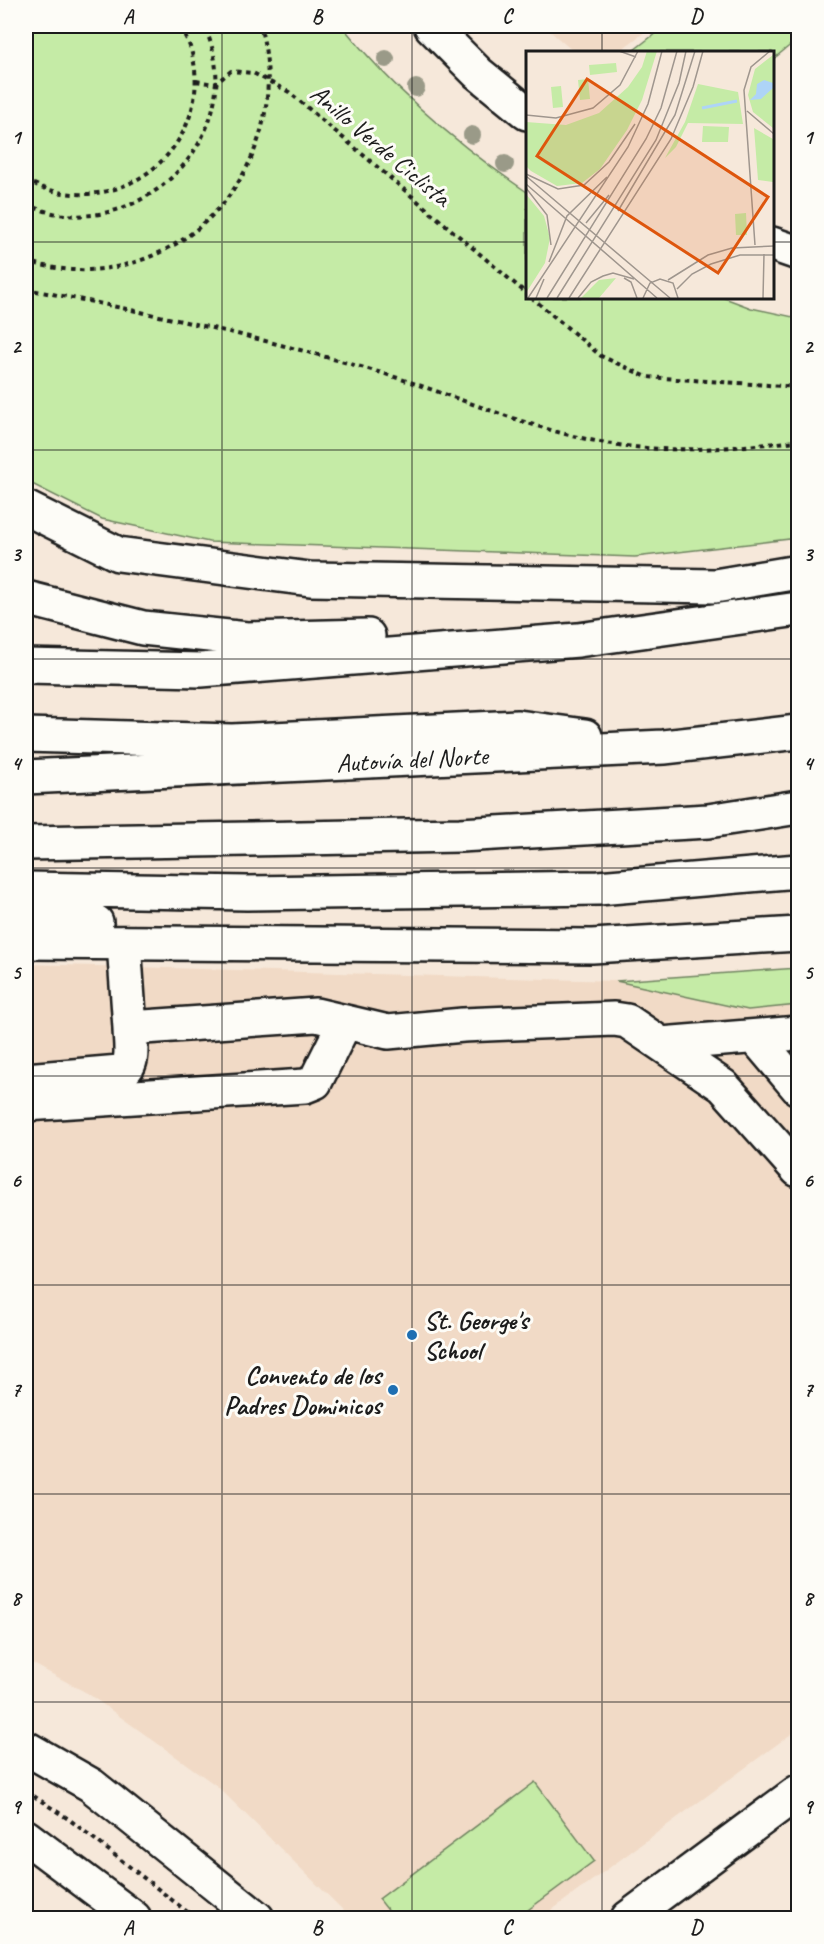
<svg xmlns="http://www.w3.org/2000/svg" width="824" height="1944" viewBox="0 0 824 1944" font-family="Caveat,sans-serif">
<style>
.built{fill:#f1dac6}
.green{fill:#c5eba6;stroke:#708461;stroke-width:1.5}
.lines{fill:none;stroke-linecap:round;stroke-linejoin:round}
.minor-casing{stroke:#1c1c1c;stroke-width:38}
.highway-casing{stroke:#1c1c1c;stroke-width:38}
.path{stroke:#1c1c1c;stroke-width:4;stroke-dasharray:4.5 4.5;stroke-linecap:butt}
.minor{stroke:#fdfcf7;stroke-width:33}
.highway{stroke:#fdfcf7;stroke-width:33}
.tree{fill:#9a9a88}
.grid{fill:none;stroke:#1c1c1c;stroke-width:1.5;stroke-opacity:0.55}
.poi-dot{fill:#1f6fb2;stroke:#fdfcf7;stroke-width:2}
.labels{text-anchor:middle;stroke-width:6;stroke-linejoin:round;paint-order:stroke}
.street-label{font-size:26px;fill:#1c1c1c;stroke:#fdfcf7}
.poi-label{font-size:26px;font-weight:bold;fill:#1c1c1c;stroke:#fdfcf7;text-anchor:start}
.inset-river{fill:none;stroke:#aed4f7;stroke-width:3}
.inset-road{fill:none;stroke:#9f968e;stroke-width:1.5}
.view{fill:#de560d;fill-opacity:0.15;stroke:#de560d;stroke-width:3}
.inset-edge{fill:none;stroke:#1c1c1c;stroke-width:3}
.neatline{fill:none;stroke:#1c1c1c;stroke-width:2}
.grid-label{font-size:20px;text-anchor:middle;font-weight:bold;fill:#1c1c1c}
</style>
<rect width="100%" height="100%" fill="#f6e8da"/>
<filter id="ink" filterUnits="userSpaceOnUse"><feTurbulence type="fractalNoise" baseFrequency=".0167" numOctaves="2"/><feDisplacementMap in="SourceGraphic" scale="12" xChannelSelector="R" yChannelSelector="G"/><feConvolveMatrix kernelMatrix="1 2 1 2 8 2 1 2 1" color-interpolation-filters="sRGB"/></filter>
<g filter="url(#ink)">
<path class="built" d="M544,26H653L618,52H574Z
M26,964L616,981L748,1010L798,1005V1729L541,1918H351L217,1786L87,1693L26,1660Z"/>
<path class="green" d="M26,26H342C394,90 459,146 527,192V297H722L751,308L798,318V538L635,557L209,542L102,519L26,481Z
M665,26H798V39L772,60V52H636L634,50Z
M798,968V1005L748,1010L616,981Z
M535,1782L594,1861L517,1918H394L379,1899Z"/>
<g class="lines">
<g class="minor-casing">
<path id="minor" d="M431,26L478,73L527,113
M772,244L798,253
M124,943L130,1028
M755,1037L798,1088
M661,1044L798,1033
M26,1080L120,1072C136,1066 130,1043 130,1028L316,1015L388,1032L463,1025L614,1019L627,1021L723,1086L798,1170
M26,1104L305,1086L315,1082L345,1022
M26,1748L91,1785L257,1918
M26,1837L134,1918
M628,1918L798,1792"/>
</g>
<g class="highway-casing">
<path id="highway" d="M26,508L118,554L310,579L715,586L798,572
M26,598L143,628L247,639L368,636
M26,666L201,670L578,640L798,609
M26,735L232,741L518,727L585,736
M26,777L664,747L798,732
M26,843L460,835L708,821L798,807
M26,889L247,893L598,888L798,871
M26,918L96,922
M26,942L592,946L798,934"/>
</g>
<path class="path" d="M196,81L215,84L231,71L253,73L289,92L527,294
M26,179C43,191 66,195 86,194C158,191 212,121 191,50C189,42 183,33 179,26
M26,204C134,254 256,134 204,26
M26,261C46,267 67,271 89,270C213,264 294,142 260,26
M26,289C143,311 260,337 375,371C461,396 545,438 635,447C689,453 745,446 798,441
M531,297L601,356L647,377L798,387
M26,1791L70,1820L195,1918"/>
<use href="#minor" class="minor"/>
<use href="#highway" class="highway"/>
</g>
<g class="tree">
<circle cx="386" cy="59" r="9"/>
<circle cx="416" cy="88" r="9"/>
<circle cx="472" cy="135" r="9"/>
<circle cx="505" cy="164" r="9"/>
</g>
</g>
<path class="grid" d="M222,26V1918M412,26V1918M602,26V52M26,242H527M772,242H798M602,297V1918M26,450H798M26,659H798M26,868H798M26,1076H798M26,1285H798M26,1494H798M26,1702H798"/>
<g class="poi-dot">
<circle cx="412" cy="1335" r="6"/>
<circle cx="393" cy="1390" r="6"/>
</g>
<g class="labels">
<g class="street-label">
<text transform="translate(381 145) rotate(40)" y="9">Anillo Verde Ciclista</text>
<text transform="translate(412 759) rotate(-3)" y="9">Autovía del Norte</text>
</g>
<g class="poi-label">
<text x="424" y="1329">St. George's<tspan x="424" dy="30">School</tspan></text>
<text x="381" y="1384" text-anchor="end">Convento de los<tspan x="381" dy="30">Padres Dominicos</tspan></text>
</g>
</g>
<g transform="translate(526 51)">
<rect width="248" height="248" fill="#f6e8da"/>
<path d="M121,0H131L116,49L101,79L74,118L56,132L31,135L5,120L0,115V71L40,74L73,62L102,36L116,16ZM247,4V77L227,61L222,44L229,18ZM90,12L91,21L64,24L63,14ZM62,28L64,48L54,49L52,29ZM172,33L212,41L217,73L162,72L150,96L139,107L159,71ZM35,35L37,56L27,57L25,36ZM177,75L203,76L202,91H176ZM228,77L247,88V131L232,129ZM0,143L18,165L24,187L19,212L0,242ZM220,162L221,184H210L209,163ZM90,227L73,247H55L73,229Z" fill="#c5eba6"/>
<path d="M238,29L247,32V37L235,48L224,49L230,43L231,33Z" fill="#aed4f7"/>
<path class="inset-river" d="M176,57L211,50"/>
<path class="inset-road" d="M93,0L110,6M221,60L248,83M0,64L30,67L67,57L94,34L112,0M0,123L32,138L58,134L83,111L109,73M0,125L144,247M0,133L131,247M0,137L21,164L25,194M92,160L149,64L169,0M60,172L83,144M229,194L218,39L225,16L244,0M23,211L41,165L81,126M98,227L105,231L111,247M142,229L182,204L206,197L248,195M151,238L166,223L185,213L214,204H248M2,247L102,96L122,53L136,0M10,247L18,228M21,247L120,88L135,57L151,0M31,247L130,89L153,32L160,0M43,247L145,88L167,36L177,0M52,247L65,231L77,225L87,222L108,228M117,247L124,232L134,228L147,232L152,247M237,247L238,203"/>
<path class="view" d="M61,28L242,146L192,222L11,105Z"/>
<rect width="248" height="248" class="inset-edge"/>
</g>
<rect width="824" height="1944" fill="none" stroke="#fdfcf7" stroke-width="66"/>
<rect x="33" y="33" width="758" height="1878" class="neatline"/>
<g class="grid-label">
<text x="128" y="23">A</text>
<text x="317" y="23">B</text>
<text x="507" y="23">C</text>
<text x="696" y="23">D</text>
<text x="16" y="144">1</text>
<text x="808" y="144">1</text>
<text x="16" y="353">2</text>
<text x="808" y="353">2</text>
<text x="16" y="561">3</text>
<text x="808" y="561">3</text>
<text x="16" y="770">4</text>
<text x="808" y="770">4</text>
<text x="16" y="979">5</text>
<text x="808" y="979">5</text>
<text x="16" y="1187">6</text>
<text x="808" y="1187">6</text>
<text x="16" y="1396">7</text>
<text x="808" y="1396">7</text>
<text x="16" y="1605">8</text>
<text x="808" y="1605">8</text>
<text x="16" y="1813">9</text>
<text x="808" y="1813">9</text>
<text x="128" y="1934">A</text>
<text x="317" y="1934">B</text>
<text x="507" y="1934">C</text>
<text x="696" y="1934">D</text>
</g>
</svg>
